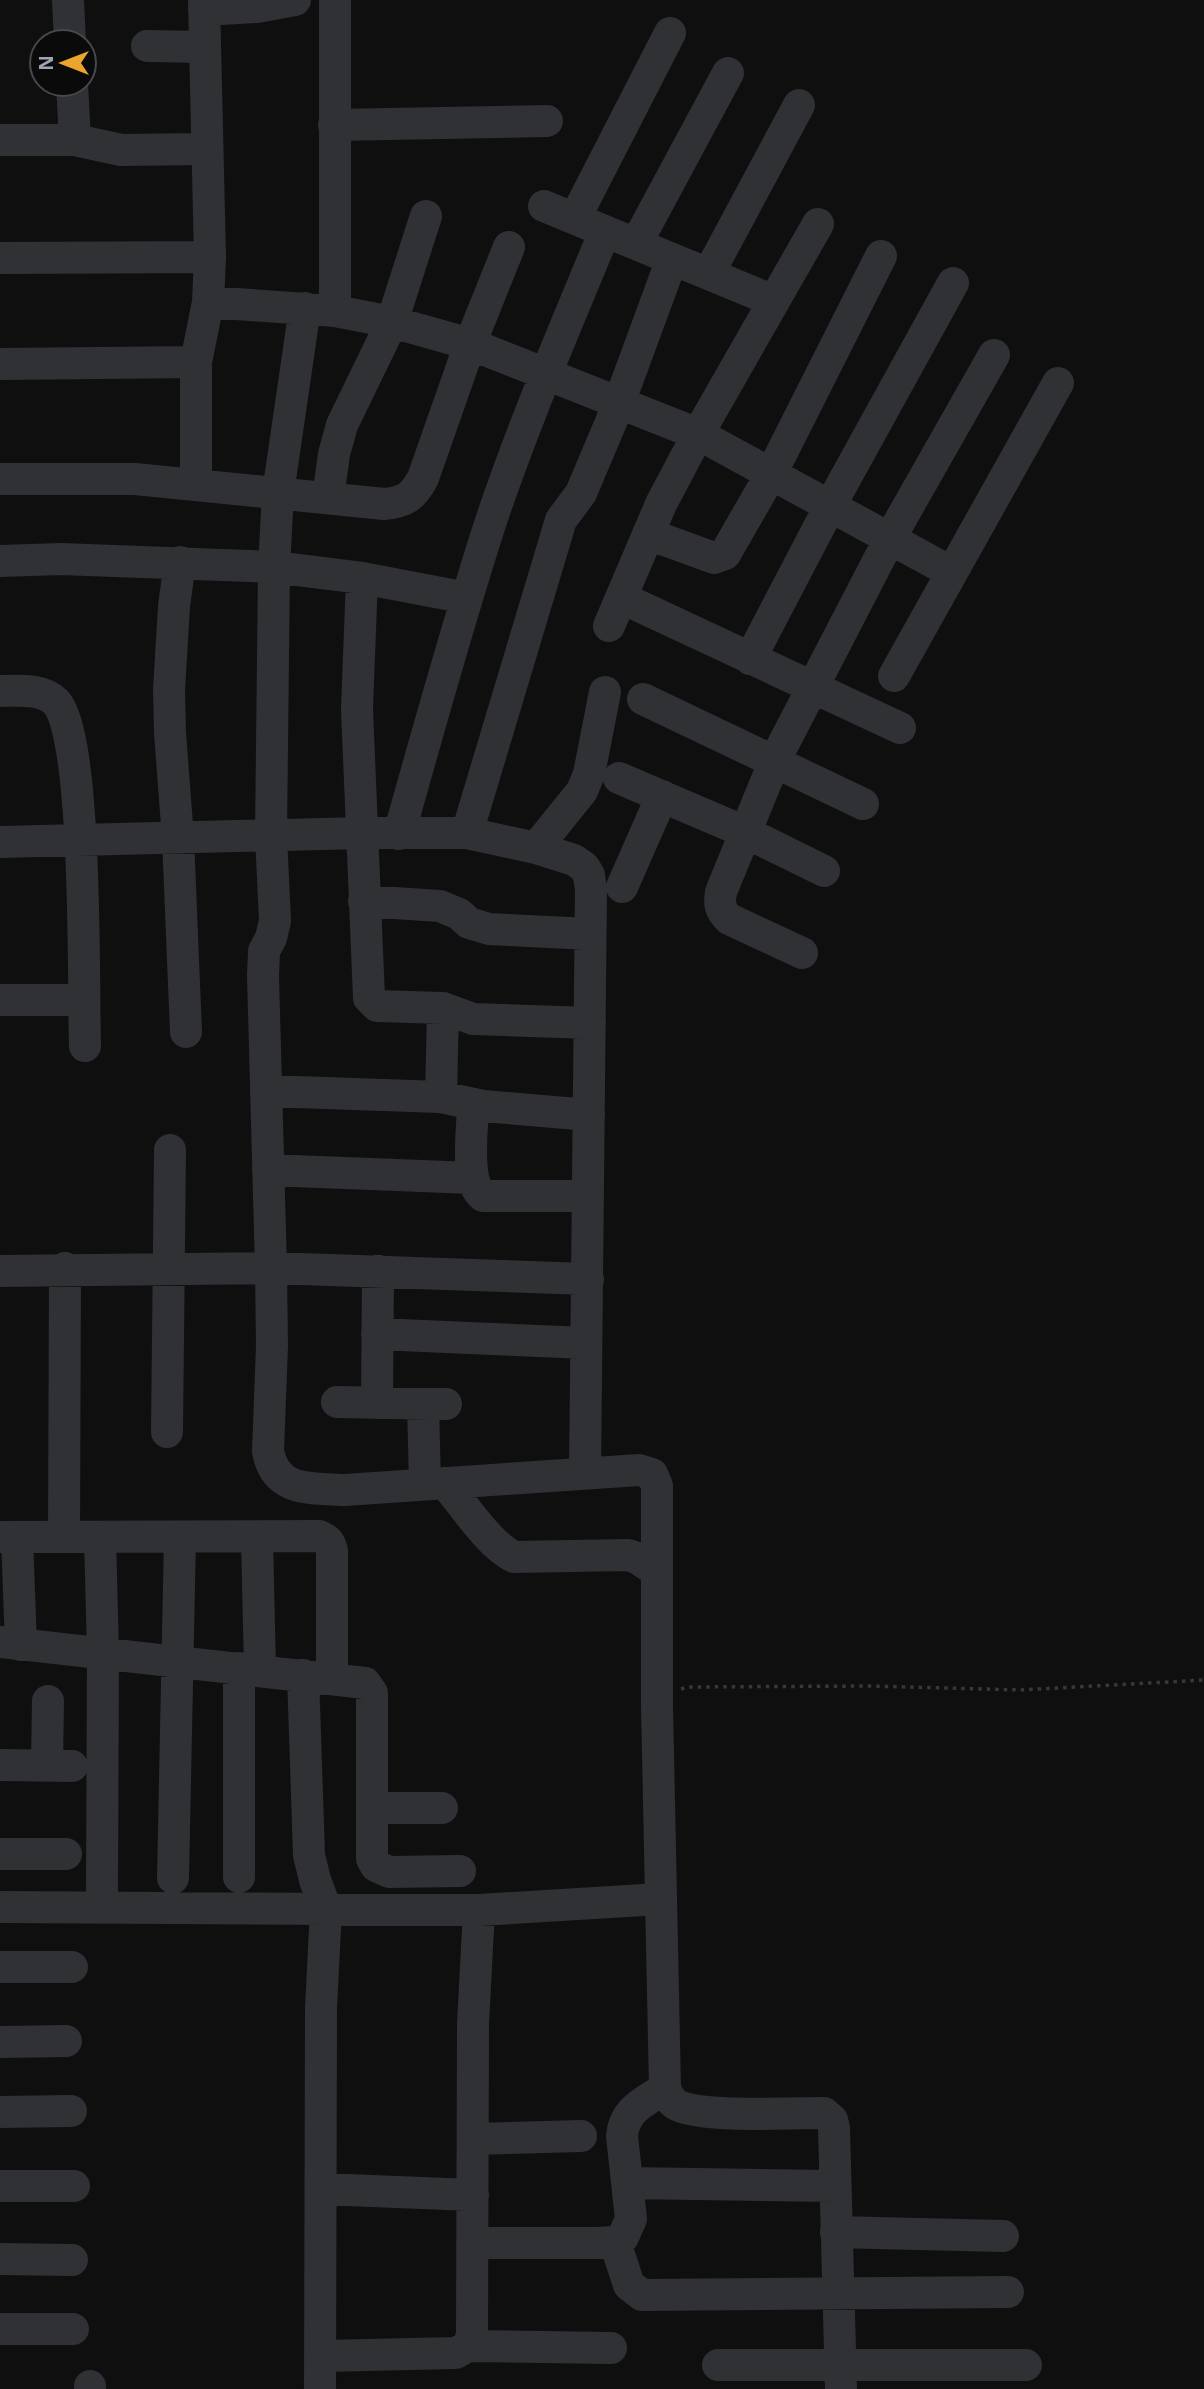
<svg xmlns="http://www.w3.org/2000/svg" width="1204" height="2389" viewBox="0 0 1204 2389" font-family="'Open Sans',sans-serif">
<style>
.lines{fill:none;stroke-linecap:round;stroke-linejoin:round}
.path{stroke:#36383c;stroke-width:3.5;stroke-dasharray:3.5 5;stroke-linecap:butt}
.minor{stroke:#303135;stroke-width:32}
</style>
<rect width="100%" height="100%" fill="#0f0f10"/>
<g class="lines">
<path class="path" d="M681,1689L688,1687L870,1686L1021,1690L1204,1680"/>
<path class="minor" d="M68,0L70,42
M204,10L257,7L295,0
M147,46L205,47
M72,84L75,140
M334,125L547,121
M0,140H75L121,150L206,149
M544,206L774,301
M575,218L670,33
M636,244L728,73
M0,258L210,257
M709,273L799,105
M208,302L335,311L392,322L470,344L698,434L951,572
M305,308L278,493L274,567L271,836L275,921L271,938L264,951L263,976L271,1268L272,1346L268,1451C275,1492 310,1488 345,1490L639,1470L652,1474L657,1486V1706L665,2088C668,2095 670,2101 677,2105C701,2118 792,2113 824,2113L832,2120L834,2128L841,2389
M335,311V0
M0,364L196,362
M0,479H135L384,504C405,502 413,497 423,478L470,344L509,247
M196,484V362L208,302L210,257L204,0
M328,498L334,454L342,425L392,322L426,216
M648,534L714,558L725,554L771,474L881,256
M0,561L61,559L274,567L362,578L467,598
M180,562L174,606L169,690L170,733L178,838L186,1032
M362,578L357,709L369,998L377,1006L443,1008L473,1019L590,1023
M622,598L900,728
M609,626L661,504L698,434L818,224
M750,659L830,506L953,283
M894,676L1058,383
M0,691C18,691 42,688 56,702C88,737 83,987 85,1046
M643,699L863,804
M619,778L745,832L824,871
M467,833L561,520L581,493L619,403L672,259
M399,834C429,728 458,622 492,518C525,420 566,326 605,231
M0,842L361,833H467L536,848L574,860L584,867L589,875L591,890L585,1473
M536,848L582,791L589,774L605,692
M622,887L662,796
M364,901L440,906L459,914L469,923L489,929L590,934
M802,953L729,919C720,910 719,904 721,892L775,760L889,540L994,355
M0,1000H84
M266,1091L441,1097L483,1106L589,1115
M441,1097L443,1008
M473,1104C473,1128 464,1181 483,1196H588
M268,1170L473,1178
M0,1271L271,1268L588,1279
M377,1334L586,1343
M337,1402L446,1404
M377,1403L378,1271
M423,1404L425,1484
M167,1432L170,1150
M445,1483C463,1504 489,1545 514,1557L628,1555L637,1558L657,1571
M0,1537L319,1536C327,1539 330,1542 332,1551V1678
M17,1537L21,1645
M64,1537L65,1268
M100,1537L103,1653L102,1894
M257,1537L260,1670
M0,1642L365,1683L372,1693V1859L376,1866L389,1872L460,1871
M239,1668V1877
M303,1675L309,1855L315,1880L326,1909L321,2008L320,2389
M0,1765L72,1766
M47,1765L48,1701
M372,1808H442
M0,1854H66
M173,1878L180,1537
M0,1907L479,1910L660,1899
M0,1967H72
M0,2042L66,2041
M0,2112L71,2111
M474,2139L581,2136
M627,2183L835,2186
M0,2186H74
M321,2189L473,2195
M836,2232L1003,2236
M615,2242L629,2285L642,2295L1008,2292
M473,2243H596L615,2242L623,2237L631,2219L622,2136C624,2109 645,2102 665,2088
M0,2259L72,2260
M0,2329H73
M468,2346L611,2348
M322,2356L456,2353L468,2346L472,2336L473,2024L479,1910
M718,2365H1026
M90,2386V2389"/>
</g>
<g transform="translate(63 63) rotate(270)"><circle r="33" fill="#0a0a0b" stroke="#46484d" stroke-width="2"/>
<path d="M0-5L12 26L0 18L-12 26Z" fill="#eba42c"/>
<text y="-10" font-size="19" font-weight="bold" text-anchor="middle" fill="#a0a6b1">N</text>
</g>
</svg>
